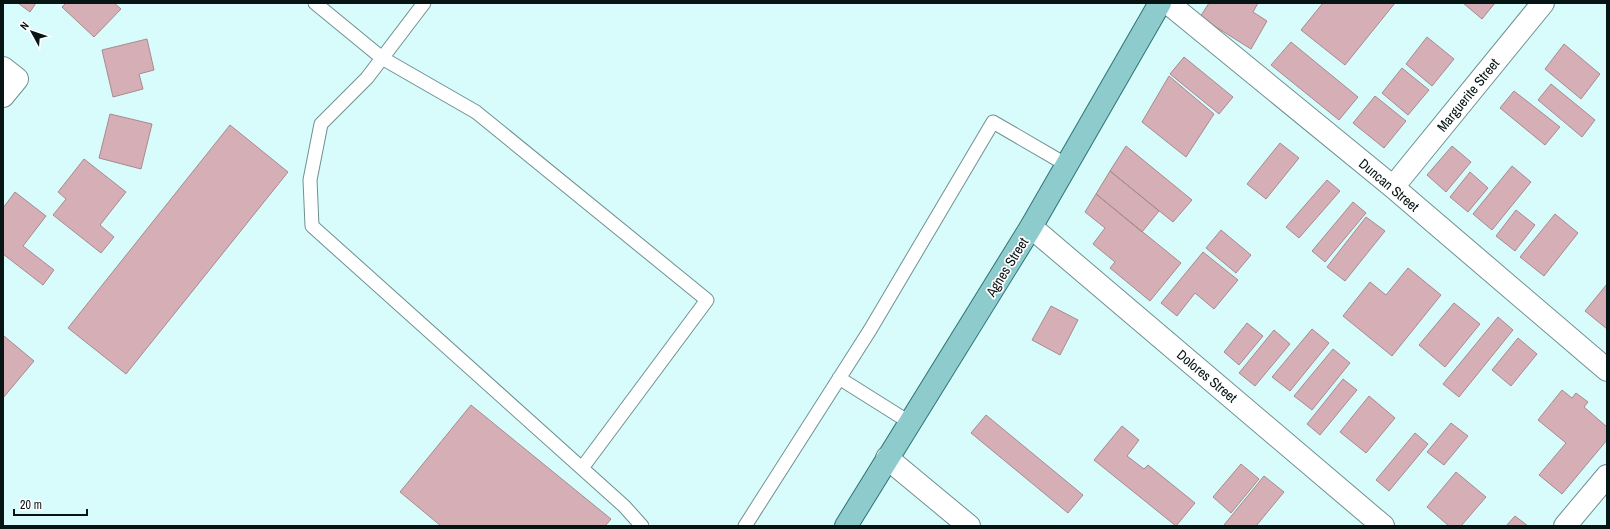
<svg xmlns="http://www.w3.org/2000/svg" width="1610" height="529" viewBox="0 0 1610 529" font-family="'Archivo Narrow',sans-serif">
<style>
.building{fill:#d5afb5;stroke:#a88a8e}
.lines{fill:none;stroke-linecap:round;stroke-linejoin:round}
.service-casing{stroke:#709091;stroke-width:15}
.minor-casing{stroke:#709091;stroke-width:24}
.primary-casing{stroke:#2d7476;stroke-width:24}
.service{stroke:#fff;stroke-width:13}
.minor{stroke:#fff;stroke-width:22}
.primary{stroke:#8dcbcc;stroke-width:22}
.labels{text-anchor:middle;stroke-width:3.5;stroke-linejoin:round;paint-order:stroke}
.street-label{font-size:14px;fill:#071414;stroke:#fff}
</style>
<rect width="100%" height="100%" fill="#d8fbfb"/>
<path class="building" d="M18,3H36L30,12Z
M66,3H114L121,9L94,37L62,7Z
M1209,3H1258L1253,12L1267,21L1251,49L1200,17Z
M1323,3H1395L1345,65L1301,30Z
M1463,3H1495L1482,19Z
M1427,37L1454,59L1432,86L1406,64Z
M147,39L154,70L139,74L143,89L113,97L102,50Z
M1291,42L1358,97L1339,120L1271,65Z
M1564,44L1600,74L1581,99L1545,69Z
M1184,57L1233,97L1219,114L1170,74Z
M1402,68L1429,90L1408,115L1382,93Z
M1169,76L1214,114L1186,157L1142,122Z
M1551,84L1595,120L1582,137L1538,100Z
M1514,91L1560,127L1545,145L1500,108Z
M1375,96L1406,121L1384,148L1353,123Z
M110,114L152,124L141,169L99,158Z
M230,125L288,172L126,374L68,328Z
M1280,143L1299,158L1266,199L1247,184Z
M1126,146L1192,200L1173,222L1110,171Z
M1452,146L1471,162L1446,192L1427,175Z
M84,159L126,192L100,225L114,237L101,253L53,215L66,199L58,192Z
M1512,166L1531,182L1492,230L1473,214Z
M1110,171L1159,211L1142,232L1096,194Z
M1470,172L1488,188L1468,212L1450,197Z
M1327,180L1340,191L1299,238L1286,227Z
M15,192L46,216L23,246L54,270L43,285L3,254V208Z
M1096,194L1181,263L1150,301L1110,268L1115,262L1093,244L1105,228L1085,212Z
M1353,202L1366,213L1325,262L1312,251Z
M1516,210L1535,225L1515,251L1496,236Z
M1555,214L1578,233L1544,276L1520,257Z
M1366,217L1385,231L1345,281L1327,267Z
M1221,230L1251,255L1236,273L1206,248Z
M1203,252L1238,280L1214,309L1195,293L1177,316L1161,303Z
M1408,268L1441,295L1392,356L1343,316L1370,282L1386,295Z
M1607,284V329L1585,311Z
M1454,303L1480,324L1445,367L1419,345Z
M1051,306L1078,320L1060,355L1032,340Z
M1498,317L1513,330L1459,397L1443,384Z
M1247,323L1263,336L1239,365L1224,352Z
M1312,329L1329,343L1290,391L1272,377Z
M1274,330L1290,344L1255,386L1239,373Z
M4,336L34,361L3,398V337Z
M1518,338L1537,354L1511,386L1492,370Z
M1333,349L1350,363L1312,410L1294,396Z
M1343,379L1357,390L1320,435L1307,424Z
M1562,390L1572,398L1576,393L1588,402L1584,407L1607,427V440L1562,494L1539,475L1566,443L1538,420Z
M1369,396L1395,418L1366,453L1340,432Z
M471,405L611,519L605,526H441L400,492Z
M986,415L1083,495L1068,513L971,433Z
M1451,423L1468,436L1444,465L1427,452Z
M1122,426L1139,440L1127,456L1144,469L1148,465L1195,503L1176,526L1094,460Z
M1415,433L1428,444L1389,491L1376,480Z
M1241,464L1259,479L1231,513L1213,497Z
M1456,472L1486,497L1461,526H1449L1427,507Z
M1264,476L1284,492L1256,526H1225L1224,525Z
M1515,516L1528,526H1506Z"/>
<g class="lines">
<g class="service-casing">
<path id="service" d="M315,3L382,58L476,112L707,300L582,468
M424,3L367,78L321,124L310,180L312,226L624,506L642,526
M839,378L909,422
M745,526L870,330L993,122L1067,165"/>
</g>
<g class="minor-casing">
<path id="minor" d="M1168,3L1393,187L1607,370
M3,68L17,79L3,96
M1393,187L1543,3
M1031,227L1383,526
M887,458L969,526
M1565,526L1607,476"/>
</g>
<g class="primary-casing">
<path id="primary" d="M846,526L1031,227L1160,3"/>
</g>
<use href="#service" class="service"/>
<use href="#minor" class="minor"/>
<use href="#primary" class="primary"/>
</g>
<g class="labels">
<g class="street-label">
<text transform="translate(1468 95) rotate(-51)" y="5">Marguerite Street</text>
<text transform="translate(1389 185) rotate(40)" y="5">Duncan Street</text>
<text transform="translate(1007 267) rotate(-58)" y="5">Agnes Street</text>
<text transform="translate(1207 376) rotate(40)" y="5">Dolores Street</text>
</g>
</g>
<rect width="1610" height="529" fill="none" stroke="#071414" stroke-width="8"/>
<g transform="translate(32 32) rotate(310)" stroke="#ffffff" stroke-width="3" paint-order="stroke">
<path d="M0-3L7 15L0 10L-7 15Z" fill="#071414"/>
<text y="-6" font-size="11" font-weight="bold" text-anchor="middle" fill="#071414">N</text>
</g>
<path d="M14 509v6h73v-6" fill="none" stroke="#071414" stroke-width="2"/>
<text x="20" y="509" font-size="12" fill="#071414" stroke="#ffffff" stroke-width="3" paint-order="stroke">20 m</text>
</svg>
